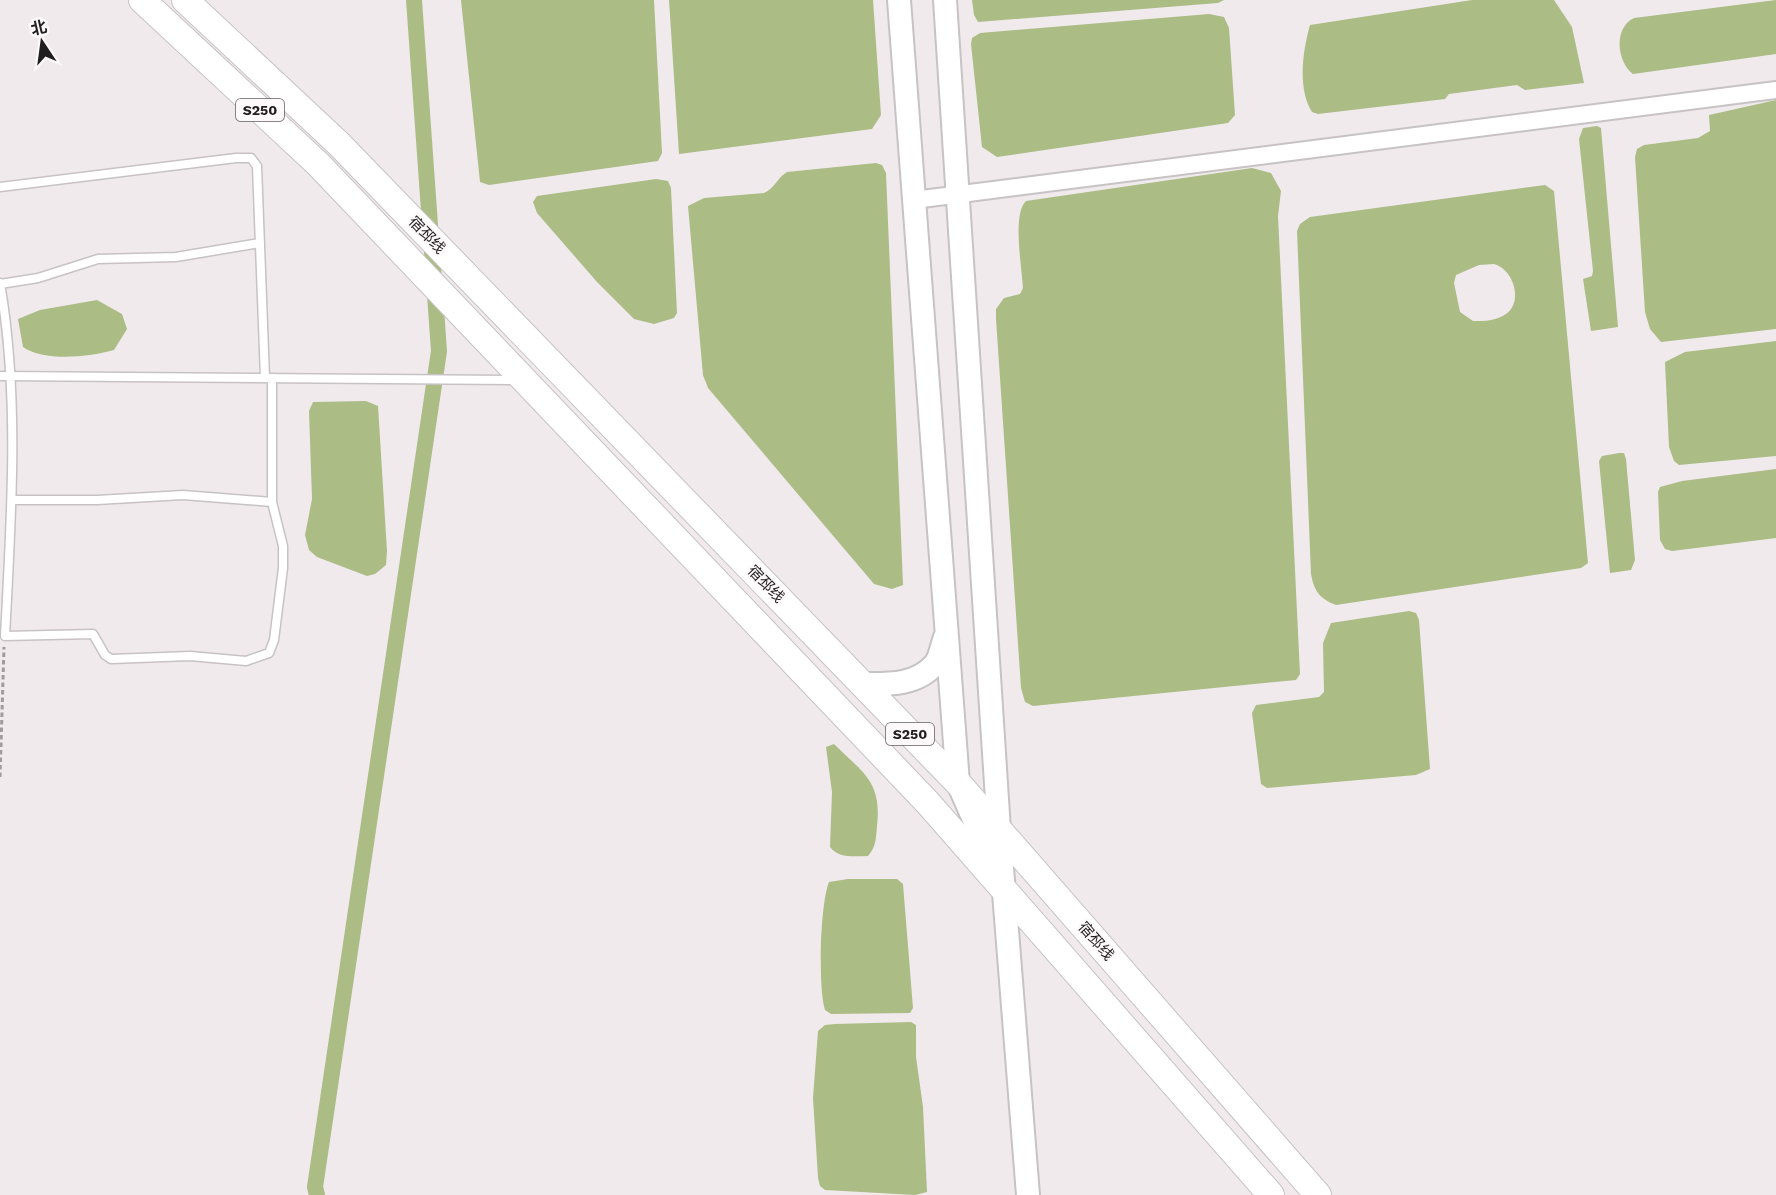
<svg xmlns="http://www.w3.org/2000/svg" width="1776" height="1195" viewBox="0 0 1776 1195" font-family="'Work Sans','Noto Sans SC',sans-serif">
<style>
.water{fill:#abbc85;fill-rule:evenodd}
.lines{fill:none;stroke-linecap:round;stroke-linejoin:round}
.canal{stroke:#abbc85;stroke-width:16}
.lane-casing{stroke:#c7c2c4;stroke-width:11}
.street-casing{stroke:#c7c2c4;stroke-width:20}
.secondary-casing{stroke:#c7c2c4;stroke-width:26}
.primary-casing{stroke:#c7c2c4;stroke-width:28}
.path{stroke:#a09b9d;stroke-width:3;stroke-dasharray:4.5 3;stroke-linecap:butt}
.lane{stroke:#fff;stroke-width:8}
.street{stroke:#fff;stroke-width:16}
.secondary{stroke:#fff;stroke-width:22}
.primary{stroke:#fff;stroke-width:26}
.labels{text-anchor:middle;stroke-width:4.5;stroke-linejoin:round;paint-order:stroke}
.shield{fill:#fdf8fa;stroke:#625f61;stroke-width:1.5}
.shield-label{font-size:14px;font-weight:bold;fill:#201e1f}
.street-label{font-size:15px;fill:#201e1f;stroke:#fdf8fa}
</style>
<rect width="100%" height="100%" fill="#f0eaed"/>
<path class="water" d="M461,0H654L662,153L658,161L489,185L480,182Z
M669,0H873L881,115L872,129L679,154Z
M972,0H1224L1218,3L978,22L974,15Z
M1472,0H1554L1572,27L1584,83L1525,90L1517,85L1449,94L1445,99L1318,114L1312,112C1297,88 1303,50 1310,25Z
M1776,0V54L1633,74C1617,62 1613,28 1634,18Z
M1209,14L1224,17L1229,28L1235,115L1228,123L997,157L982,147L971,44L972,38L980,33Z
M1776,100V329L1661,342L1650,329L1645,312L1635,157L1637,149L1644,145L1698,138L1710,131L1709,115Z
M1597,126L1601,128L1618,327L1591,331L1583,279L1592,276L1593,271L1579,139L1583,128Z
M876,163L882,165L886,173L903,585L892,589L874,584L708,388L703,375L688,206L704,198L764,193C775,188 777,178 787,172Z
M1252,168L1271,173L1281,191L1278,216L1300,674L1296,680L1033,706L1025,702L1021,688L996,319V309L1004,298L1020,294L1023,288C1022,268 1012,214 1026,201Z
M656,179L668,181L671,188L677,313L674,318L654,324L634,319L597,282L537,213L533,202L537,196Z
M1545,185L1554,191L1588,563L1581,568L1336,605C1320,599 1314,591 1311,574L1297,231L1300,224L1310,217ZM1494,264C1513,269 1524,301 1506,314C1496,321 1484,321 1473,321L1460,312L1454,283L1456,275L1479,265Z
M97,300L122,314L127,329L114,350C90,357 44,362 23,347L18,319L40,310Z
M1776,341V456L1679,465L1674,461L1669,447L1665,362L1685,352Z
M313,402L366,401L378,406L387,551L386,565L375,574L367,576L317,557L309,550L305,535L312,499L309,411Z
M1619,453H1624L1626,459L1635,560L1631,570L1610,573L1599,461L1602,456Z
M1776,469V538L1672,551L1665,549L1660,540L1658,492L1660,487L1682,481Z
M1409,611L1416,613L1419,620L1430,769L1416,775L1267,788L1261,784L1252,713L1256,705L1319,697L1324,692L1323,643L1331,623Z
M834,744C863,773 882,781 877,826C876,838 876,847 868,856C855,856 839,859 830,847L832,792L826,747Z
M848,879H897L903,884L913,1008L910,1013L831,1014L825,1010C818,988 820,904 829,882Z
M911,1022L916,1025V1057L923,1107L927,1192L915,1195L825,1190L820,1186L818,1178L813,1098L818,1031L825,1025L835,1024Z"/>
<g class="lines">
<path class="canal" d="M317,1195L315,1187L439,351L414,0"/>
<g class="lane-casing">
<path id="lane" d="M0,187L236,158H251L257,166L265,378
M0,283C20,398 11,520 5,636L93,634L105,655L111,659L190,656L246,661L269,653L274,640L283,568V546L272,502V378
M0,284L38,278L98,259L176,257L260,243
M0,376L516,380
M12,500H97L183,495L272,502"/>
</g>
<g class="street-casing">
<path id="street" d="M914,200L1776,90"/>
</g>
<g class="secondary-casing">
<path id="secondary" d="M899,0L958,783L996,870
M945,0L999,830L1028,1195
M862,684C887,684 916,686 935,664C940,658 942,645 945,637"/>
</g>
<g class="primary-casing">
<path id="primary" d="M142,0L318,164L928,803L1271,1195
M185,0L339,144L958,783L1318,1195"/>
</g>
<path class="path" d="M0,777L4,647"/>
<use href="#lane" class="lane"/>
<use href="#street" class="street"/>
<use href="#secondary" class="secondary"/>
<use href="#primary" class="primary"/>
</g>
<g class="labels">
<g class="shield">
<rect x="236" y="99" width="48" height="22" rx="4.5"/>
<rect x="886" y="723" width="48" height="22" rx="4.5"/>
</g>
<g class="shield-label">
<text x="260" y="115">S250</text>
<text x="910" y="739">S250</text>
</g>
<g class="street-label">
<text transform="translate(427 235) rotate(46)" y="5">宿邳线</text>
<text transform="translate(766 584) rotate(46)" y="5">宿邳线</text>
<text transform="translate(1096 941) rotate(49)" y="5">宿邳线</text>
</g>
</g>
<g transform="translate(42 42) rotate(347)" stroke="#fdf8fa" stroke-width="4.5" paint-order="stroke">
<path d="M0-4.5L10 22L0 15L-10 22Z" fill="#201e1f"/>
<text y="-9" font-size="16" font-weight="bold" text-anchor="middle" fill="#201e1f">北</text>
</g>
</svg>
